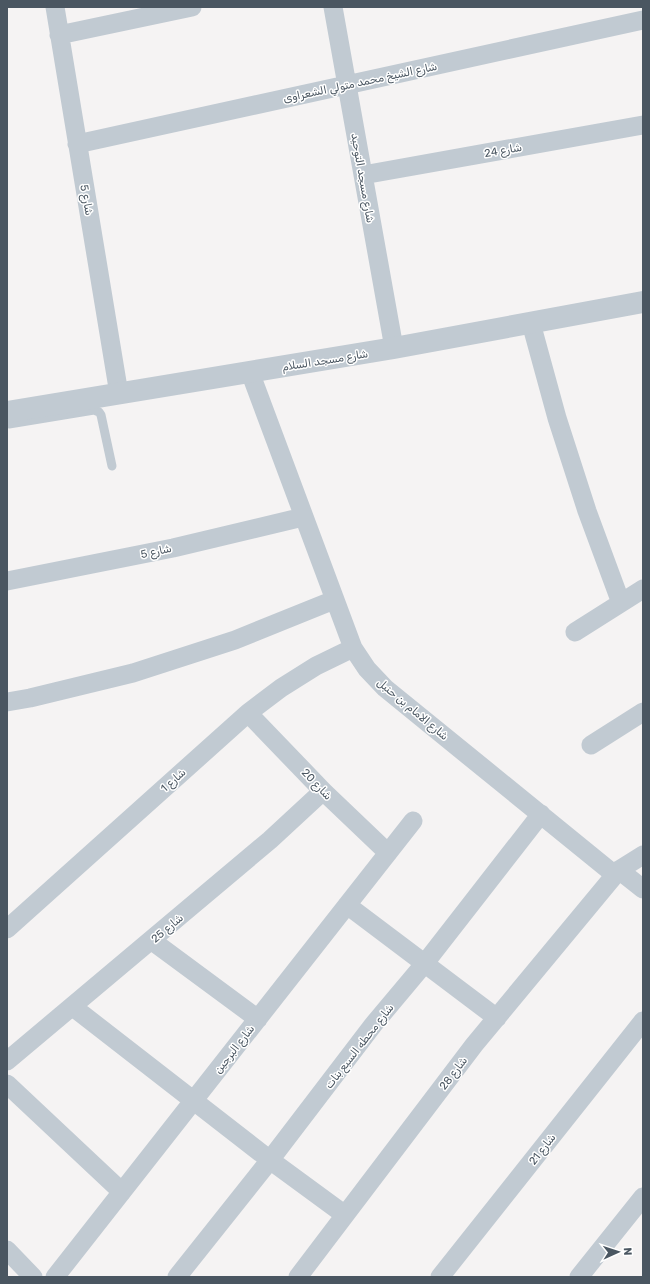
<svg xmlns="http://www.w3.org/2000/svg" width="650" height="1284" viewBox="0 0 650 1284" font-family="Rubik,Vazirmatn,sans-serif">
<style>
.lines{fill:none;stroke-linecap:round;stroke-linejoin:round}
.service{stroke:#c1cad2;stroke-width:9}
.minor{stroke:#c1cad2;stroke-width:19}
.tertiary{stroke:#c1cad2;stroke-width:22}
.labels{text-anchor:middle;stroke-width:3;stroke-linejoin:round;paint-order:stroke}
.street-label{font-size:11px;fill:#4a5661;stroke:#fff}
</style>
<rect width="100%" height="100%" fill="#f5f3f3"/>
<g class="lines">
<path class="service" d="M7,423L9,424L94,410L99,412L101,415L112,466"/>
<path class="minor" d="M55,7L119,394
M333,7L394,348
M59,35L192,7
M77,144L643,20
M363,175L643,125
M531,323L557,418L587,511L621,603
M250,372L353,648L367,669L385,688L615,875
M7,581L173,548L303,517
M575,632L643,589
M7,702L30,698L133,673L235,640L334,600
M248,713L323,791L388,853
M591,745L643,712
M619,870L643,889
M347,905L497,1018
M7,929L248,713L281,688L316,666L353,648
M151,940L258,1019
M73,1007L270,1160L345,1215
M7,1061L270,840L323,791
M7,1084L122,1192
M7,1250L33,1277
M55,1277L413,821
M177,1277L270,1160L373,1025L425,963L541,814
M298,1277L474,1045L619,870L643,855
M440,1277L643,1021
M579,1277L643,1197"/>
<path class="tertiary" d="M7,412L394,348L643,302"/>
</g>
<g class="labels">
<g class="street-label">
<text transform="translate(360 82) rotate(-12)" y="4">شارع الشيخ محمد متولي الشعراوى</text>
<text transform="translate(503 150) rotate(-10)" y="4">شارع 24</text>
<text transform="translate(363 178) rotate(80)" y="4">شارع مسجد التوحيد</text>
<text transform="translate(87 200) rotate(80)" y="4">شارع 5</text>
<text transform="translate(325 360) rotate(-9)" y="4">شارع مسجد السلام</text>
<text transform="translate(156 551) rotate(-12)" y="4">شارع 5</text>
<text transform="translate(413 709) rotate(40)" y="4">شارع الامام بن حنبل</text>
<text transform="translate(173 780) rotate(-42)" y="4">شارع 1</text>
<text transform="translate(317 784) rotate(46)" y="4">شارع 20</text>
<text transform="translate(167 928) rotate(-40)" y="4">شارع 25</text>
<text transform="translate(359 1046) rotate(-52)" y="4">شارع محطه السبع بنات</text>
<text transform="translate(234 1049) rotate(-52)" y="4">شارع البرجين</text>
<text transform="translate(453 1073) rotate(-53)" y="4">شارع 28</text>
<text transform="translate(542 1149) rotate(-52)" y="4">شارع 21</text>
</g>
</g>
<rect width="650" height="1284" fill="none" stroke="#4a5661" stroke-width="16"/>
<g transform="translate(618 1252) rotate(87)" stroke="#ffffff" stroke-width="3" paint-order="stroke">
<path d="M0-3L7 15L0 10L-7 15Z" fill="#4a5661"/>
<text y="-6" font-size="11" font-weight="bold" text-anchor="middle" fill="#4a5661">N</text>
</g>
</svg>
